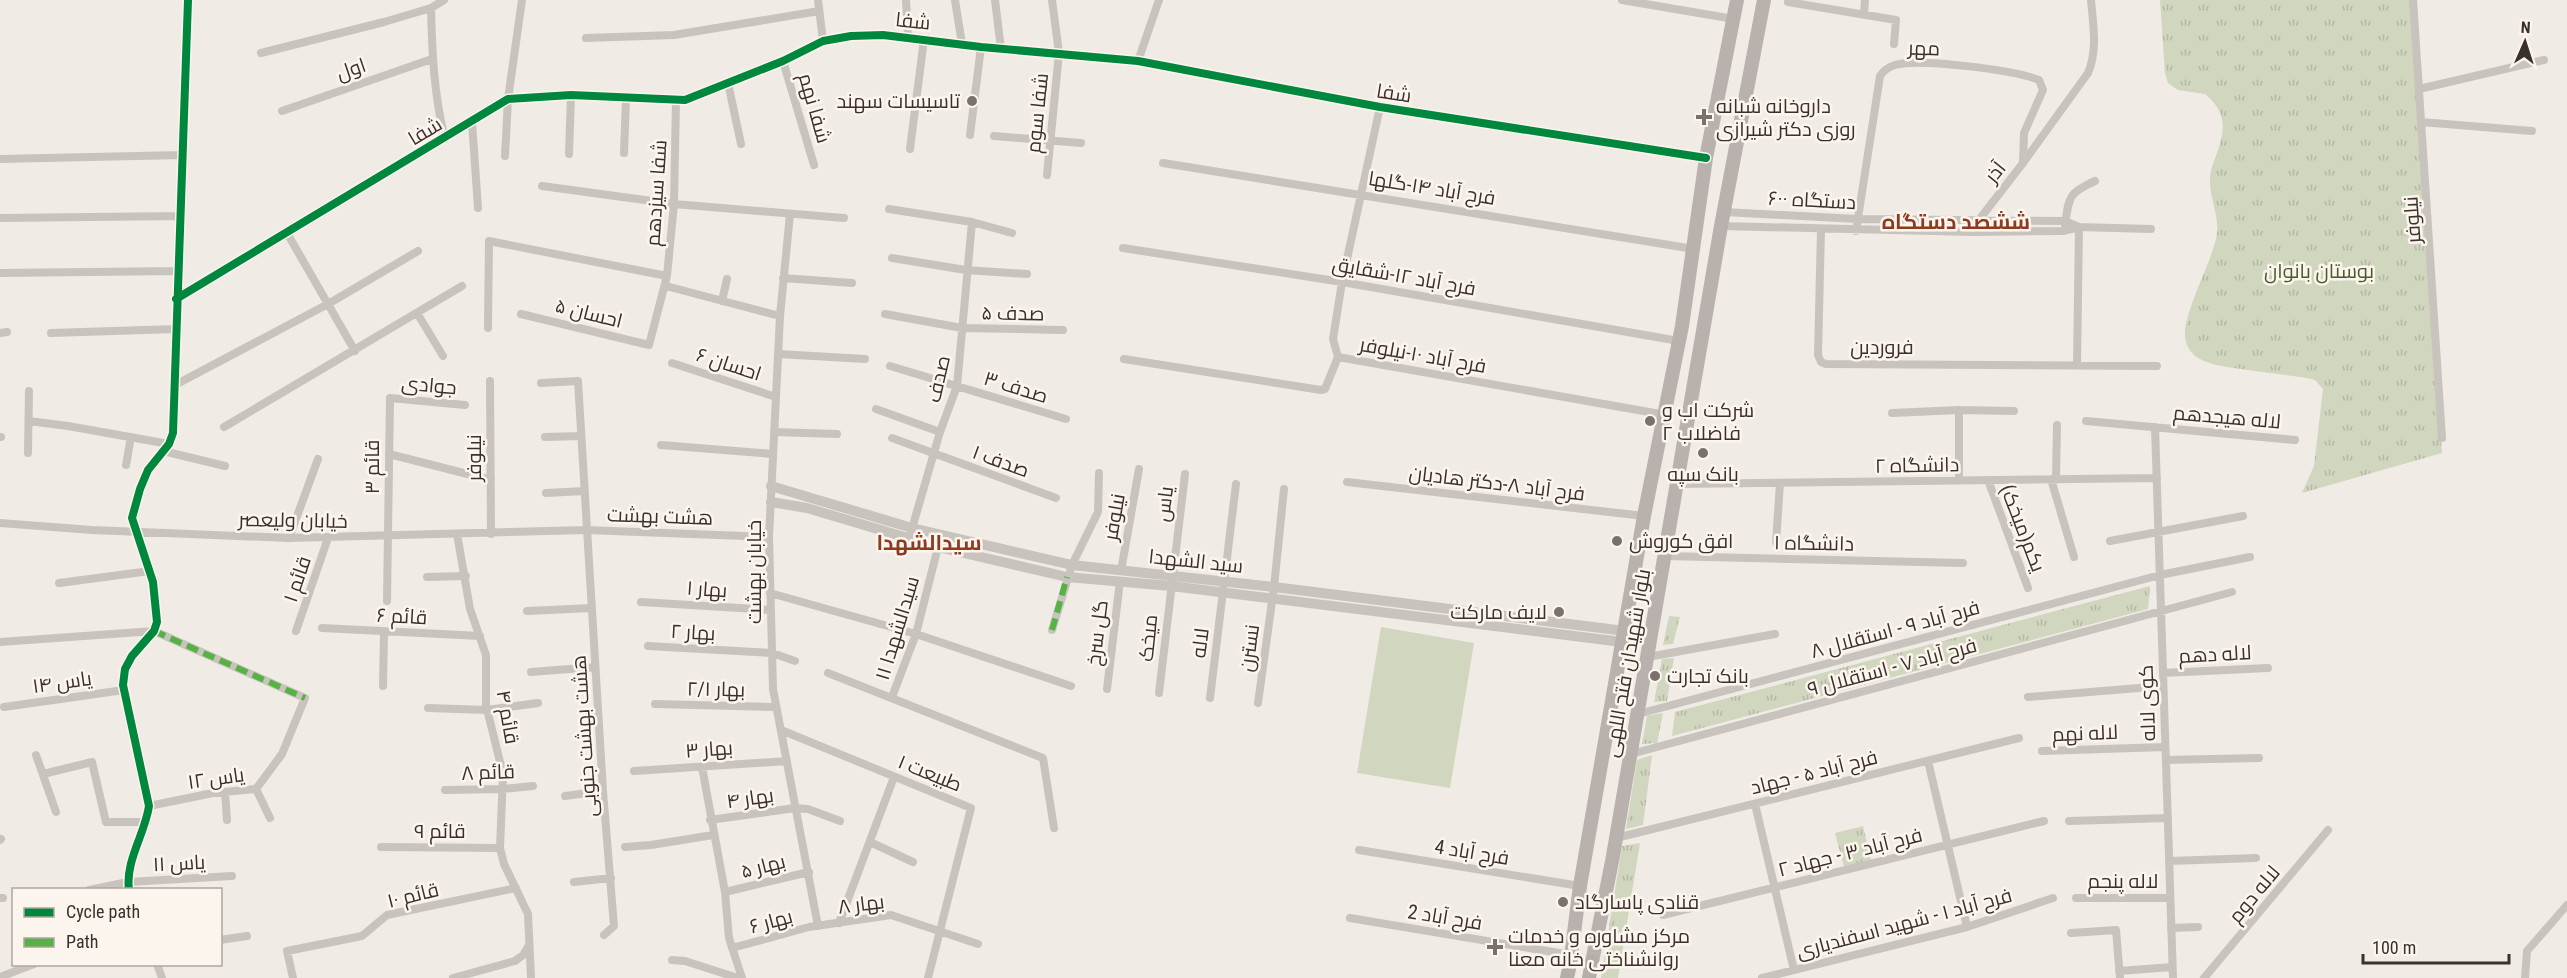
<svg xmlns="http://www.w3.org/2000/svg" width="2567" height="978" viewBox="0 0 2567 978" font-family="'Roboto Condensed',Cairo,sans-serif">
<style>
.grass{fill:url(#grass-tufts)}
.garden{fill:#d1d6bf}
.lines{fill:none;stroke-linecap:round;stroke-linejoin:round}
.minor{stroke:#c9c3be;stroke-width:8}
.tertiary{stroke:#c9c3be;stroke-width:10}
.primary{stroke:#b8b1ad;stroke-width:14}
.trunk{stroke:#b4aea8;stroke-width:14}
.quiet{stroke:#57b246;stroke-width:6;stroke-dasharray:12 6;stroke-linecap:butt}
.cycleway-casing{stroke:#fbf5ee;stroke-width:11}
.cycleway{stroke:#00873e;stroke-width:8}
.poi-dot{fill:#7a716c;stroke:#fbf5ee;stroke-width:2}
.labels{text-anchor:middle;stroke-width:5;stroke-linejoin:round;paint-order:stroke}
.street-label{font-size:20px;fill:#3b302b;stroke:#fbf5ee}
.poi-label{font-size:20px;fill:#3b302b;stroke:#fbf5ee;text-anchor:start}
.park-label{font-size:20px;fill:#4a5a2e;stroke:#fbf5ee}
.neighbourhood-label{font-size:21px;font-weight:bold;fill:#8c3b22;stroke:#fbf5ee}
</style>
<defs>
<pattern id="grass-tufts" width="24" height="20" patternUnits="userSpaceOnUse" patternTransform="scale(1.5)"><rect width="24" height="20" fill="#d1d6bf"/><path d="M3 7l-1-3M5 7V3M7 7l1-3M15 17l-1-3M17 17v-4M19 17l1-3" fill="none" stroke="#b4b8a4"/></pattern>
</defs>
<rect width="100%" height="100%" fill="#f0ebe5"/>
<path class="grass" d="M2160,0H2410L2442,453L2302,493L2314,466L2323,389L2315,380L2307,378C2287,375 2268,373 2248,370C2218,366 2175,364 2187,320C2194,292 2209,266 2216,239C2222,214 2204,192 2212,167C2222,138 2233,117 2205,94L2178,90L2168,83L2165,73Z
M2150,586L2148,609L1672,736L1675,712Z
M1669,616L1680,617L1673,644L1663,645Z
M1674,658L1667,701L1654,702L1662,659Z
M1663,713L1657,743L1642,744L1647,716Z
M1652,755L1643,825L1626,829L1637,760Z
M1863,826L1871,861L1844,867L1835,833Z
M1640,843L1618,978H1601L1622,846Z"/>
<path class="garden" d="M1381,627L1474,643L1450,788L1357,773Z"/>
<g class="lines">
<path class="minor" d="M818,0L823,41
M906,0L908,36
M955,0L962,44
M995,0L1001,49
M1622,0L1734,19
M2413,0L2442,438
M1788,2L1896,20L1894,44
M431,8C432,52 434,96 445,139
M1864,15L1865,0
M586,38L674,35L819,11
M261,53L384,22L431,8L444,0
M783,61L814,165
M1138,61L1159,0
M728,83L741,144
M2419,89L2544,60
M282,111L432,59
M472,122L478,208
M2421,122L2532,131
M970,135L981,47
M994,136L1081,143
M910,149L924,39
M624,153L626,98
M569,154L571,95
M505,156L508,99L522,0
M0,159L182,155
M1163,163L1694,249
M1047,175L1059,53L1052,0
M542,186L674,204L844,218
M889,209L972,222L1012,233
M1724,212L1857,219L2065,221L2079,227
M790,214L780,316L769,537L773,689L818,926
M0,218L180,216
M1975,225L2023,163L2088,73C2098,50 2093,24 2091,0
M2065,225C2069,197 2068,193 2095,181
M1721,226L1973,232L2063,231L2079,227L2151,229
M1821,230L1818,355L1821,362L1826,364L2157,366
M1856,231L1880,76C1884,70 1888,67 1895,65C1920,58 2014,70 2039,80L2043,90L2024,133L2023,163
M287,233L355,351
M1123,248L1342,282L1679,341
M892,258L966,270L1027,274
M0,273L177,271
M783,278L852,283
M666,286L780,316
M176,299L508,99L571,95L685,100L783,61L823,41L851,36L883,35L981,47L1138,61L1380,107L1706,158
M722,301L727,279
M417,313L443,356
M521,314L649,345L667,276L674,204L676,101
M885,314L962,328L1063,330
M488,328L489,241L667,276
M0,333L7,332
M51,333L176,329
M778,354L865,359
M1338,357L1333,339L1342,282L1380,107
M1124,359L1321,390L1325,389L1338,357L1666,415
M672,363L776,397
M2077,364L2079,227
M890,366L1066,419
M490,381L491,534
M541,383L578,381L603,791L614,926L604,935
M175,385L328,304L418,251
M876,409L940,432
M1959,410L2014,411
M1892,413L1959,410V481
M29,421L68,426L169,444
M2086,421L2295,440
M224,427L462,286
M2155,427L2173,978
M774,432L837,434
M0,437H1
M545,437L581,436
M892,438L1056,498
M661,445L773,454
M163,451L225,466
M28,453L29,391
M389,454L491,480
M126,465L131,437
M2051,479L2074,557
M2056,479L2057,425
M1988,480L2028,588
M1347,482L1644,516
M1677,484L2157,478
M546,493L584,491
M0,523L92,530L289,538L586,530L769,537
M911,532L940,432L957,386L972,222
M457,534L470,609L486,655V705L503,774L500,848L504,864L528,914L531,978
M289,538L318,459
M2110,541L2243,516
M1776,542L1780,483
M1665,556L1963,563
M1121,571L1139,469
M427,577L466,576
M59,583L150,571
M770,593L916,634L1071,686
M387,601L390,398L465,405
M641,602L771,610
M527,611L592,608
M322,628L480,636
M1052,630L1072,565L1098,512L1099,473
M296,631L328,538
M0,642L154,631L305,698L282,754L256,789L213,793L149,806
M648,646L772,653L795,661
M1648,657L1775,634
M531,672L595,667
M828,673L1043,758L1054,828
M2163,673L2268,668
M383,686L384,632
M1107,689L1120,581
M1159,693L1185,474
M892,697L916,634L939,543
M2028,697L2163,686
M1210,698L1236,484
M1258,703L1274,587L1284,489
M655,704L776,707
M4,707L124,690
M428,708L487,710L538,703
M1638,714L2160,575L2250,557
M781,730L971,808L928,978
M2042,751L2165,747
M1631,754L2232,592
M36,755L56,812
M2166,760L2259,758
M1928,761L1967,927
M702,767L725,892L729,938L742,978
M634,771L787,761
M43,774L92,762L106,822H147
M256,789L270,818
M445,790L502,789L533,786
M225,792L227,820
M565,796L603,791
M1755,804L1794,970
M710,820L795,808L808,809L840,821
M2069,821L2168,818
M1616,838L2019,738
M0,840L1,839
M870,842L913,862
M381,847L500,848
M625,847L651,845L713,835
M1359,850L1580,886
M2169,861L2256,858
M574,882L611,878
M89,890L128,882L232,876
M129,890C125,861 145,834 149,806L123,685L125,669L132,656L154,631L157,622L153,582L132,518L140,489L148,470L169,444L173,433L188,0
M725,892L809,872
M0,898H3
M2076,898H2170
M1663,915L2044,821
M1350,918L1571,955
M839,923L894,777
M2171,928L2198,927
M2071,933L2116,930L2120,978
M220,940L247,936
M732,948L809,927L891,915L978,944
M672,960L685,961L738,978
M157,964L162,978
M2119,971L2172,967
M0,977L34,964
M293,978L287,951L362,936L387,915L516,888
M453,978L515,961L523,955L529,945
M1762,978L1967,927L2053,898
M2204,978L2328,830
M2525,978L2527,951L2567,905"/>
<path class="tertiary" d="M771,486L912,528L1072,565L1274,587L1625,631
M771,502L807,508L938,547L1067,577L1171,586L1622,642"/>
<path class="primary" d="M1592,962L1613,856L1721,226L1764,0
M1570,964L1580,886L1644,516L1682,326L1706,158L1737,0"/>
<path class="trunk" d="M1567,978L1570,964
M1589,978L1592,962"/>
<path class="quiet" d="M1052,630L1067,577
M154,631L305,698"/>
<g class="cycleway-casing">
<path id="cycleway" d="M176,299L508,99L571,95L685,100L783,61L823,41L851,36L883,35L981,47L1138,61L1380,107L1706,158
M129,890C125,861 145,834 149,806L123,685L125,669L132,656L154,631L157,622L153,582L132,518L140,489L148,470L169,444L173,433L188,0"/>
</g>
<use href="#cycleway" class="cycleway"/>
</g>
<g class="poi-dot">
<circle cx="972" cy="101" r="6"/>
<path d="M1701 108h6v6h6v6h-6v6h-6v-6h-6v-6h6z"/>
<circle cx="1650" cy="421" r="6"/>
<circle cx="1703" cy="453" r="6"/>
<circle cx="1617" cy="541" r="6"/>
<circle cx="1559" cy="612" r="6"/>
<circle cx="1655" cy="676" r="6"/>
<circle cx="1563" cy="902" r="6"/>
<path d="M1492 938h6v6h6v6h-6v6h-6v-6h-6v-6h6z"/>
</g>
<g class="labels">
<g class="street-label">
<text transform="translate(913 21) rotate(6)" y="7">شفا</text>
<text transform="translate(1924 48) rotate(2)" y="7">مهر</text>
<text transform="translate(351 69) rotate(-19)" y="7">اول</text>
<text transform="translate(1394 93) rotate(9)" y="7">شفا</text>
<text transform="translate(815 108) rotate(74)" y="7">شفا نهم</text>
<text transform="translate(1037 113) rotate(-84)" y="7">شفا سوم</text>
<text transform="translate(425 131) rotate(-31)" y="7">شفا</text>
<text transform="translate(1995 172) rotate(-51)" y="7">آذر</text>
<text transform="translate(1432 188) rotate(9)" y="7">فرح آباد ۱۴-گلها</text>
<text transform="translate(656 193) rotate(-86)" y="7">شفا سیزدهم</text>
<text transform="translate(1812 200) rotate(3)" y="7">۶۰۰ دستگاه</text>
<text transform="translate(2412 220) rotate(-94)" y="7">نیلوفر</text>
<text transform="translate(1404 276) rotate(10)" y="7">فرح آباد ۱۲-شقایق</text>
<text transform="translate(589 313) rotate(14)" y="7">احسان ۵</text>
<text transform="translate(1013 313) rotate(1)" y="7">صدف ۵</text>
<text x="1882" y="354">فروردین</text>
<text transform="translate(1423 355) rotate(10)" y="7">فرح آباد ۱۰-نیلوفر</text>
<text transform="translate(729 364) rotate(18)" y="7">احسان ۶</text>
<text transform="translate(938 379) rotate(-77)" y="7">صدف</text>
<text transform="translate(429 385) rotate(5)" y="7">جوادی</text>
<text transform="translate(1016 387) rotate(17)" y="7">صدف ۳</text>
<text transform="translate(2227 417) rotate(5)" y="7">لاله هیجدهم</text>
<text transform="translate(474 458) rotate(-90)" y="7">نیلوفر</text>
<text transform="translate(1001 461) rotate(20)" y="7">صدف ۱</text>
<text transform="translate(1917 465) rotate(-1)" y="7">دانشگاه ۲</text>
<text transform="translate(372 467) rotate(-90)" y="7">قائم ۳</text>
<text transform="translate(1497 483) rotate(7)" y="7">فرح آباد ۸-دکتر هادیان</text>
<text transform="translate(1164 504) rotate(-83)" y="7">یاس</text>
<text transform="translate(660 516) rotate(2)" y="7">هشت بهشت</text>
<text transform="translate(1114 517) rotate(-80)" y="7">نیلوفر</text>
<text transform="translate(293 520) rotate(1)" y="7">خیابان ولیعصر</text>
<text transform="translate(2023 528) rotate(69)" y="7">یکم(میخک)</text>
<text transform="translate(1814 543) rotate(1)" y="7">دانشگاه ۱</text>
<text transform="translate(1196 561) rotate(6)" y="7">سید الشهدا</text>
<text transform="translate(754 572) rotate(-90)" y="7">خیابان بهشت</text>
<text transform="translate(297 579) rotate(-71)" y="7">قائم ۱</text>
<text transform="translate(707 589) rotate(4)" y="7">بهار ۱</text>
<text transform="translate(402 616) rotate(3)" y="7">قائم ۶</text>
<text transform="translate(897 628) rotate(-73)" y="7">سیدالشهدا ۱۱</text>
<text transform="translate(1895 629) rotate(-15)" y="7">فرح آباد ۹ - استقلال ۸</text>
<text transform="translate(693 632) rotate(3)" y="7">بهار ۲</text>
<text transform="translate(1097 633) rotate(-83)" y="7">گل سرخ</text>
<text transform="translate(1148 638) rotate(-84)" y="7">میخک</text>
<text transform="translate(1200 643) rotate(-83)" y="7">لاله</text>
<text transform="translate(1249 648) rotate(-82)" y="7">نسترن</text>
<text transform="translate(2215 654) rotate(-3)" y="7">لاله دهم</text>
<text transform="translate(1627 663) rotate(-80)" y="7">بلوار شهیدان فتح اللهی</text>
<text transform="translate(1892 667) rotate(-15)" y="7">فرح آباد ۷ - استقلال ۹</text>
<text transform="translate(62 682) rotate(-8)" y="7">یاس ۱۴</text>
<text transform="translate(716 689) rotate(1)" y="7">بهار ۲/۱</text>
<text transform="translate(2147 703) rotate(-92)" y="7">کوی لاله</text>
<text transform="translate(508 717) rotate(80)" y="7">قائم ۴</text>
<text transform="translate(2085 733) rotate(-2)" y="7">لاله نهم</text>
<text transform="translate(584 736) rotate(-94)" y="7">هشت بهشت جنوبی</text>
<text transform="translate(709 749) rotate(-4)" y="7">بهار ۳</text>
<text transform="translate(488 772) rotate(-2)" y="7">قائم ۸</text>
<text transform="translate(1814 772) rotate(-14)" y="7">فرح آباد ۵ - جهاد</text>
<text transform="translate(930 773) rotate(22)" y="7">طبیعت ۱</text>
<text transform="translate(216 778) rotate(-8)" y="7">یاس ۱۲</text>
<text transform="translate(750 798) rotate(-8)" y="7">بهار ۴</text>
<text x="440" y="838">قائم ۹</text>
<text transform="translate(1472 852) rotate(9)" y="7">فرح آباد 4</text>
<text transform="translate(1850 852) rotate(-14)" y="7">فرح آباد ۳ - جهاد ۲</text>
<text transform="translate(179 863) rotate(-3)" y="7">یاس ۱۱</text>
<text transform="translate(763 866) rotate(-14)" y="7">بهار ۵</text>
<text x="2123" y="888">لاله پنجم</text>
<text transform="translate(2254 894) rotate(-50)" y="7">لاله دوم</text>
<text transform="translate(413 895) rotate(-14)" y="7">قائم ۱۰</text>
<text transform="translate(861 904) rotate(-7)" y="7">بهار ۸</text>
<text transform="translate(1445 917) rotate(9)" y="7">فرح آباد 2</text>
<text transform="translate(771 921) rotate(-15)" y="7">بهار ۶</text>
<text transform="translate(1904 923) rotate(-15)" y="7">فرح آباد ۱ - شهید اسفندیاری</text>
</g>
<g class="poi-label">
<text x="960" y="108" text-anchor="end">تاسیسات سهند</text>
<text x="1716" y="113">داروخانه شبانه<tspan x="1716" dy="23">روزی دکتر شیرازی</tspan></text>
<text x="1662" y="417">شرکت اب و<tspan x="1662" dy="23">فاضلاب ۲</tspan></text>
<text x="1703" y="481" text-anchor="middle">بانک سپه</text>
<text x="1629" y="548">افق کوروش</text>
<text x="1547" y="619" text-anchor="end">لایف مارکت</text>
<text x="1667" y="683">بانک تجارت</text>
<text x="1575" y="909">قنادی پاسارگاد</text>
<text x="1508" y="943">مرکز مشاوره و خدمات<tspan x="1508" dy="23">روانشناختی خانه معنا</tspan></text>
</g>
<g class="park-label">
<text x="2319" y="278">بوستان بانوان</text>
</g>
<g class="neighbourhood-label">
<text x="1956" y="229">ششصد دستگاه</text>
<text x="929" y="550">سیدالشهدا</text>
</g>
</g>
<rect x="12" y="888" width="210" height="78" fill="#fbf5ee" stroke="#aea6a0" stroke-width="1.5"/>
<rect x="24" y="908" width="30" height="9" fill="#00873e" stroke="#aea6a0" stroke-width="1.5"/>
<text x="66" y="918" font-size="18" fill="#3b302b">Cycle path</text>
<rect x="24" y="938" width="30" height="9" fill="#57b246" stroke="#aea6a0" stroke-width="1.5"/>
<text x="66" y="948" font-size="18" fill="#3b302b">Path</text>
<g transform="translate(2525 42) rotate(3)" stroke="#fbf5ee" stroke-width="4.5" paint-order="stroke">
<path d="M0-4.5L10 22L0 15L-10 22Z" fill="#3b302b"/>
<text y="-9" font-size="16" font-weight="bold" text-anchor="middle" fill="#3b302b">N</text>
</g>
<path d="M2363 954v9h146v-9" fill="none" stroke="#3b302b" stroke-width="3"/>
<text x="2372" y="954" font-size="18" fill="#3b302b" stroke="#fbf5ee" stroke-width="4.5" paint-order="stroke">100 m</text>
</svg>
